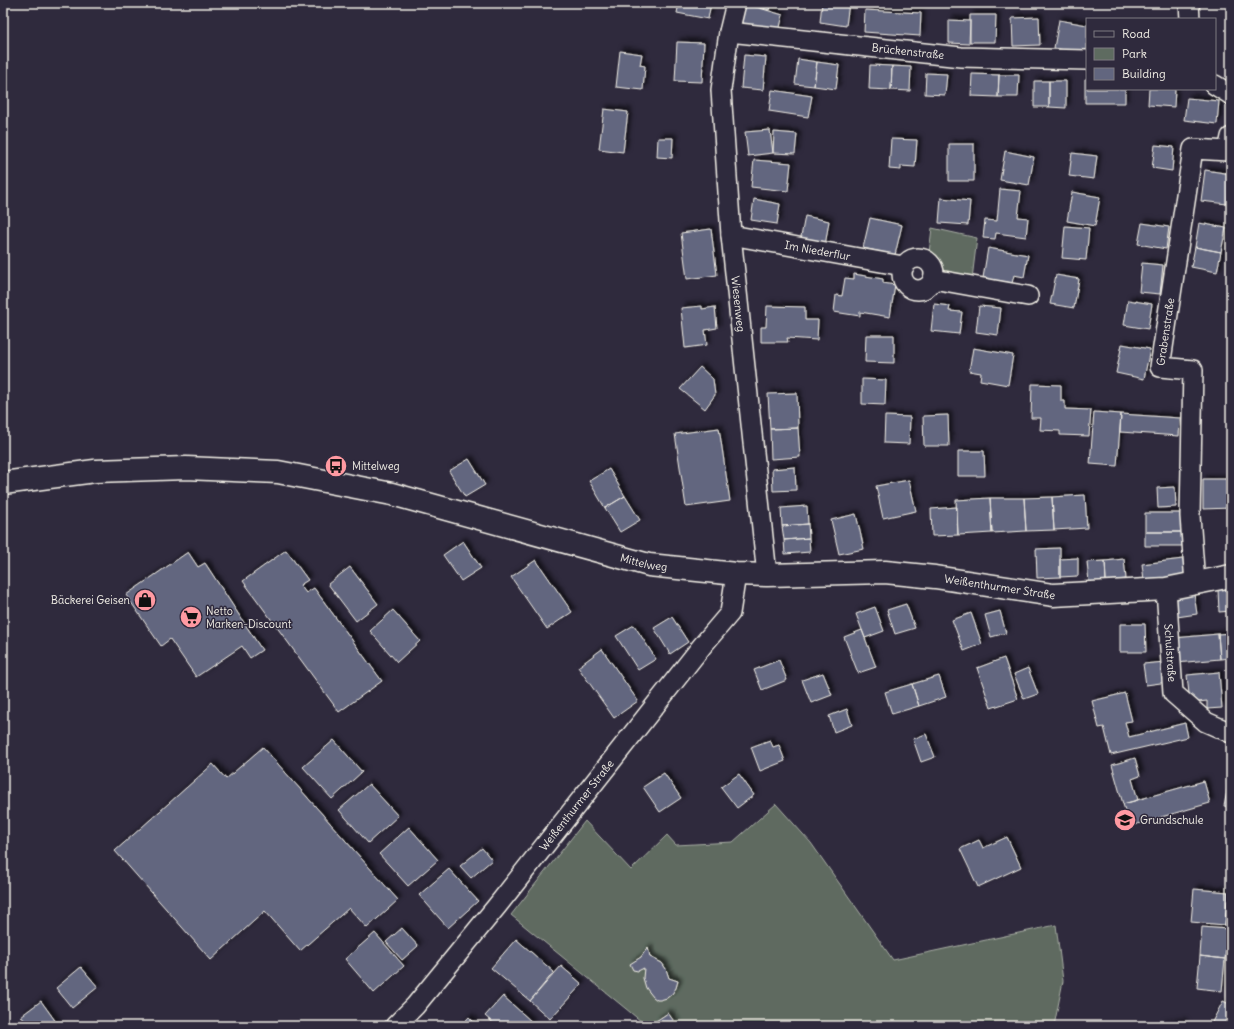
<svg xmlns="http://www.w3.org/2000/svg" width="1234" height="1029" viewBox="0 0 1234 1029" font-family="Delius,sans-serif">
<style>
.green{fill:#5e6b60;stroke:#a9aea4}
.building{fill:#62667f;stroke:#f4f1e8;filter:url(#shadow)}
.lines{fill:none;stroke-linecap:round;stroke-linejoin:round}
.minor-casing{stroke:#f4f1e8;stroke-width:22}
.tertiary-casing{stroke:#f4f1e8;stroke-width:25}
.minor{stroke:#2f2a3d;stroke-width:19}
.tertiary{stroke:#2f2a3d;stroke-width:22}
.labels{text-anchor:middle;stroke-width:3;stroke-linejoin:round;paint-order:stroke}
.street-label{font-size:11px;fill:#f4f1e8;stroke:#2f2a3d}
.poi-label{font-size:11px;fill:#f4f1e8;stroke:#2f2a3d;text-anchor:start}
</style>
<defs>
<filter id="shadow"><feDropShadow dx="3.5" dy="-3.5" stdDeviation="2" flood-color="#0009"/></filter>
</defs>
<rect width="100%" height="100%" fill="#2f2a3d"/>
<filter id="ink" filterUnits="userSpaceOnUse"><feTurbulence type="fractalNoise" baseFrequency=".025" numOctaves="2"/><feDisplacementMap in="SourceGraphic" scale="8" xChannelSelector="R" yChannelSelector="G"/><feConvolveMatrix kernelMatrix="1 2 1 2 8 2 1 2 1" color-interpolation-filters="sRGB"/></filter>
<g filter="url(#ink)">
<path class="green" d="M932,228L977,238L972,279L945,275L929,253Z
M776,804L811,843L893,960L1056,925L1063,981L1054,1026H647L511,915L585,821L631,870L667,835L676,845L733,842Z"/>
<path class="building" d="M679,3H711L708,19L677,13Z
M747,3H771L769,10Z
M822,3H849L846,26L820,22Z
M746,4L783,15L778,35L741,24Z
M865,10L921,13L920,36L864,32Z
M970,15H996L995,42H970Z
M1039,17L1040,45L1013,46L1012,18Z
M949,20L970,21L969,44L949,43Z
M1059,20L1087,25V54L1054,48Z
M677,42L704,43L702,82L675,81Z
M620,51L642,54L640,65L645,66L643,90L616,87Z
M744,55L766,57L763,90L741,88Z
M798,59L817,62L814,86L795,84Z
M817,62L839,65L836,89L814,86Z
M870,65L892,66L891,90L869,89Z
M892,66L911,67L910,91L891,90Z
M926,73L947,74L945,95L925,94Z
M972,74L999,75L998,97L971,96Z
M999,75H1019L1018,97H998Z
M1085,79H1087V89H1125V103H1085Z
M1034,81H1049V107H1034Z
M1049,81H1066V108L1049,107Z
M1149,89H1175L1174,107L1148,105Z
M772,90L812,96L808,117L769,111Z
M1187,98L1219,101L1217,124L1184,120Z
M604,109L628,112L623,152L599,149Z
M770,130L773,153L748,156L745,132Z
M774,132L797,134L795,154L773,153Z
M658,138H673L672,158L657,157Z
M891,139L917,140L915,167L901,166V170L889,169Z
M949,144H974V181H949Z
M1155,145L1174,147L1172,171L1152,168Z
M1005,151L1034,157L1029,185L1000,180Z
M1072,153L1097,156L1094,179L1069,176Z
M754,160L791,163L788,191L751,187Z
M1205,170L1231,174L1227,204L1201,201Z
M1000,189L1021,191L1018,217L1028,218L1026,237L996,233L995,239L983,238L985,220L997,221Z
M1072,192L1100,197L1095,226L1067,221Z
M941,198L970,201L968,225L939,223Z
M754,199L780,204L777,224L751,220Z
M805,216L829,221L825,246L800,242Z
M870,218L902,225L895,255L863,248Z
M1142,223L1169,227L1166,249L1138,244Z
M1199,223L1226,228L1221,252L1195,247Z
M1065,226L1089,228L1086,260L1062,258Z
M711,229L717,275L687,279L681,233Z
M1195,247L1221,252L1217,272L1191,267Z
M988,248L1028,255L1024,277L1014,275L1012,283L983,278Z
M1142,263L1163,265L1160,294L1139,292Z
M854,274L883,279V283L895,285L890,317L860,312V316L834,312L836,295L842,296L845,278L854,279Z
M1056,275L1079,279L1074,308L1050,304Z
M1128,300L1152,304L1148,329L1124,325Z
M934,304L950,306L949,311L962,312L959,334L931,331Z
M702,306V309L715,307L717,328L705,330L707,345L685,348L681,308Z
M767,306L805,307V320H818L817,340L787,338L788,342H761V327H766Z
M979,306L1001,308L998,335L976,332Z
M866,335H894V363L865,362Z
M1122,344L1150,349L1144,379L1116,373Z
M973,348L1013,355L1008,385L980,380L981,373L969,371Z
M700,367L713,379L715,395L705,409L680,389Z
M862,379L886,380L885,405L862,404Z
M1032,384L1061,385V401H1065V409L1091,410L1089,436L1060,435V431L1040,430L1041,418H1031Z
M797,393L798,428L770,429L768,394Z
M1094,412L1121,414L1117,466L1090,464Z
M1121,414L1180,418L1179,436L1120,432Z
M948,415L949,446H924L923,416Z
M885,416L910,417L909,444L884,443Z
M719,428L730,501L686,507L675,434Z
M798,428L800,457L771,459L770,429Z
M958,451H984L985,476H958Z
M469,459L485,485L465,497L449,471Z
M795,467L796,490L773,491L772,469Z
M609,469L625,496L605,508L589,481Z
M1203,479H1231V508L1203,509Z
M909,480L916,511L883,518L876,486Z
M1175,487L1176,507L1158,508L1157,488Z
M1085,495L1087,528L1054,530L1052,497Z
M625,496L640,520L620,532L605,508Z
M1052,497L1054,530L1026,531L1024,498Z
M990,498L992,533L958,535L956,500Z
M990,498H1024L1026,531L992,533Z
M807,506L808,524L782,526L781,508Z
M957,507L958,535L932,536L931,509Z
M1145,513H1182V532H1145Z
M856,514L864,549L839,554L831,520Z
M808,524L809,538L784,540L782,526Z
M1145,532H1182V546H1145Z
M809,538L810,552L785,554L784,540Z
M463,541L481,568L461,581L443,555Z
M1060,548V577L1037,578L1036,549Z
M286,550L308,580L300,585L306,593L314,588L382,681L339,712L243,581Z
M188,552L198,567L205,563L262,650L250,658L242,646L196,677L170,639L161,646L126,595Z
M1078,558V576L1060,577V559Z
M1124,559L1126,579L1106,581L1105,561Z
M1183,559L1185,575L1144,580L1142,564Z
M536,560L572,612L547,629L511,577Z
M1105,561L1106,581L1089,582L1087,562Z
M350,567L378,604L356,621L328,584Z
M1218,589H1231V611L1219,612Z
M1194,594L1197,614L1177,617L1174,597Z
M906,604L915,628L895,634L887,610Z
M875,607L884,631L865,638L856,614Z
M393,610L420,641L397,662L370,631Z
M1000,611L1006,633L991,637L985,615Z
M971,613L982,644L964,651L952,620Z
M672,617L688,642L670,654L654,628Z
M1120,624H1145L1146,652H1120Z
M634,625L656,659L638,670L616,636Z
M862,630L876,667L858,673L844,637Z
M1231,633V658L1220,659L1218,634Z
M1218,634L1220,659L1176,663L1174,638Z
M602,649L638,701L614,718L578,667Z
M1004,658L1018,699L991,708L977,668Z
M779,660L787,680L762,690L754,670Z
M1165,662L1168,682L1146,685L1143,664Z
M1028,668L1038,694L1024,699L1014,674Z
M1219,672L1222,708L1207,709V701L1190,703L1187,675Z
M823,673L832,695L811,703L802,680Z
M939,676L946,697L919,706L912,684Z
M912,684L919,706L892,714L885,692Z
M1125,693L1132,721L1125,722L1129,737L1185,723L1188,737L1111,755L1104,727L1099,728L1092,701Z
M847,709L852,725L834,732L829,716Z
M926,734L935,757L921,762L913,739Z
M334,740L362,772L332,799L303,767Z
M770,740L773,747L779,745L785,761L760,771L751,747Z
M263,747L398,900L367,928L349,908L300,951L265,911L211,960L115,851L213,764L226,779Z
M1135,758L1140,776L1132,779L1138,800L1123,804L1112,765Z
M664,773L681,798L660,812L643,787Z
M739,774L754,795L737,808L721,787Z
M1204,781L1210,803L1130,826L1123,804Z
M369,784L398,816L368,843L339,810Z
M1228,786L1231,787V807L1224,806Z
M409,827L438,860L408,886L379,854Z
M1007,837L1021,867L978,887L960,849L979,840L983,848Z
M482,848L492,860L471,878L460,866Z
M449,869L478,901L448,928L419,895Z
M1194,889L1228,892L1225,925L1191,922Z
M1228,892L1231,893V926L1225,925Z
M1202,927L1228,929L1225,959L1200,956Z
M402,928L418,946L402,960L386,942Z
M375,933L404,966L374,993L345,959Z
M516,939L554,972L530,1001L491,968Z
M648,947L650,957L662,963L666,969L669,978L678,981L676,988L672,994L667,998L660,1000H657L653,997L646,988L643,978L644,968L638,971L633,970L630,964L641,957Z
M1200,956L1225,959L1222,991L1197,988Z
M561,966L582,984L550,1019L530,1001Z
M81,967L98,987L72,1008L56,988Z
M503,996L532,1022L529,1026H497L485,1016Z
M41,1001L59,1026H29L21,1016Z
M1223,1001L1231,1005V1026H1210Z
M668,1013L676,1024L673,1026H660L656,1021Z
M469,1017L478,1026H461Z
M1183,1022V1026H1161V1025Z"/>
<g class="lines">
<g class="minor-casing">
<g id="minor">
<path id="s1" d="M736,3L729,32L721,90L731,235L767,575"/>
<path d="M1189,3L1190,19"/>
<path id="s2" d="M729,32L961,57L1087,60"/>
<path d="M1215,85L1231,95"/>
<path id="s3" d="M731,235L903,266"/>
<circle cx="918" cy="274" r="16"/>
<path d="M933,279L1028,296"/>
<path id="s4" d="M1195,583L1190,516L1193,370L1160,367L1193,149L1228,151L1231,137"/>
<path id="s5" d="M1166,589L1173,693L1206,722L1231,733"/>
<path id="s6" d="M395,1026L415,1006L497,906L702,646L730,613L736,574"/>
</g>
</g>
<g class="tertiary-casing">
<g id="tertiary">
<path id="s7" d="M3,483L95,471L186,468L278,472L392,494L649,565L736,574L767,575L885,572L935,577L1053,595L1166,589L1231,576"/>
</g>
</g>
<use href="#minor" class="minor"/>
<use href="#tertiary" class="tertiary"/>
</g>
</g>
<defs>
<g id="bus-disc" transform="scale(1.15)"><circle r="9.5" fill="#ff9aa2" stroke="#2f2a3d"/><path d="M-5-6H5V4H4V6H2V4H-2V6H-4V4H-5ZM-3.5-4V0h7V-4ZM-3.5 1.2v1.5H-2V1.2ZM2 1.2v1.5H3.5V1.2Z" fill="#111"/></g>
<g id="shop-disc" transform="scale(1.15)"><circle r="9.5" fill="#ff9aa2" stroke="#2f2a3d"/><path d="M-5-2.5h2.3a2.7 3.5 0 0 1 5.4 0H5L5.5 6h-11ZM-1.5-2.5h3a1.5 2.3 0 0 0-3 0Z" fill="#111"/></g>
<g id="supermarket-disc" transform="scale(1.15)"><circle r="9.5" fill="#ff9aa2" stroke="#2f2a3d"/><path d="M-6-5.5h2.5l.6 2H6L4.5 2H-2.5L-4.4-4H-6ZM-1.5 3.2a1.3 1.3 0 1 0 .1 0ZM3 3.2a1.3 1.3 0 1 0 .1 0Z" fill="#111"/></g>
<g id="school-disc" transform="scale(1.15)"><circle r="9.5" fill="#ff9aa2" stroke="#2f2a3d"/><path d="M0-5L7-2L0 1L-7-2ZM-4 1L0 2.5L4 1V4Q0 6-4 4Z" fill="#111"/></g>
</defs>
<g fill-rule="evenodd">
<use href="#bus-disc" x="336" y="466"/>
<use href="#shop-disc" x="145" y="600"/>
<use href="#supermarket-disc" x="191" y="617"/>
<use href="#school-disc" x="1125" y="820"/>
</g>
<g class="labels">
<g class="street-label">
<text dy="4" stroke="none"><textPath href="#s2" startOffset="180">Brückenstraße</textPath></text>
<text dy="4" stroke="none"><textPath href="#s3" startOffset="88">Im Niederflur</textPath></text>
<text dy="4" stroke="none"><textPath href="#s1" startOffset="303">Wiesenweg</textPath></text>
<text dy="4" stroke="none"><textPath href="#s4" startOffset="282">Grabenstraße</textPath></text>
<text dy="4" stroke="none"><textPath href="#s7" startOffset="653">Mittelweg</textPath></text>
<text dy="4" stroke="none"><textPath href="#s7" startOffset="1011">Weißenthurmer Straße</textPath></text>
<text dy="4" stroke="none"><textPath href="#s5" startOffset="64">Schulstraße</textPath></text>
<text dy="4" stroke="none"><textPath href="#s6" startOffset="286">Weißenthurmer Straße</textPath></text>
</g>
<g class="poi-label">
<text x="352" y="470">Mittelweg</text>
<text x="130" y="604" text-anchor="end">Bäckerei Geisen</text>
<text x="206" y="615">Netto<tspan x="206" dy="13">Marken-Discount</tspan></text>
<text x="1140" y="824">Grundschule</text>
</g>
</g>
<rect width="1234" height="1029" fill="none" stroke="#2f2a3d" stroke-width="16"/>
<rect x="8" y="8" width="1218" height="1013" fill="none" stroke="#f4f1e8" stroke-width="1.5" filter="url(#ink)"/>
<rect x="1086" y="18" width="130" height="72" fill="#2f2a3d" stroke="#7e7a81"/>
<rect x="1094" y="31" width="20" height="6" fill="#2f2a3d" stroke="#7e7a81"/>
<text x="1122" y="38" font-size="12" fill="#f4f1e8">Road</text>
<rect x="1094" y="48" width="20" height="12" fill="#5e6b60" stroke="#7e7a81"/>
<text x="1122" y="58" font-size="12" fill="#f4f1e8">Park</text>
<rect x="1094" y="68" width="20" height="12" fill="#62667f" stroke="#7e7a81"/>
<text x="1122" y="78" font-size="12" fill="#f4f1e8">Building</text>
</svg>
